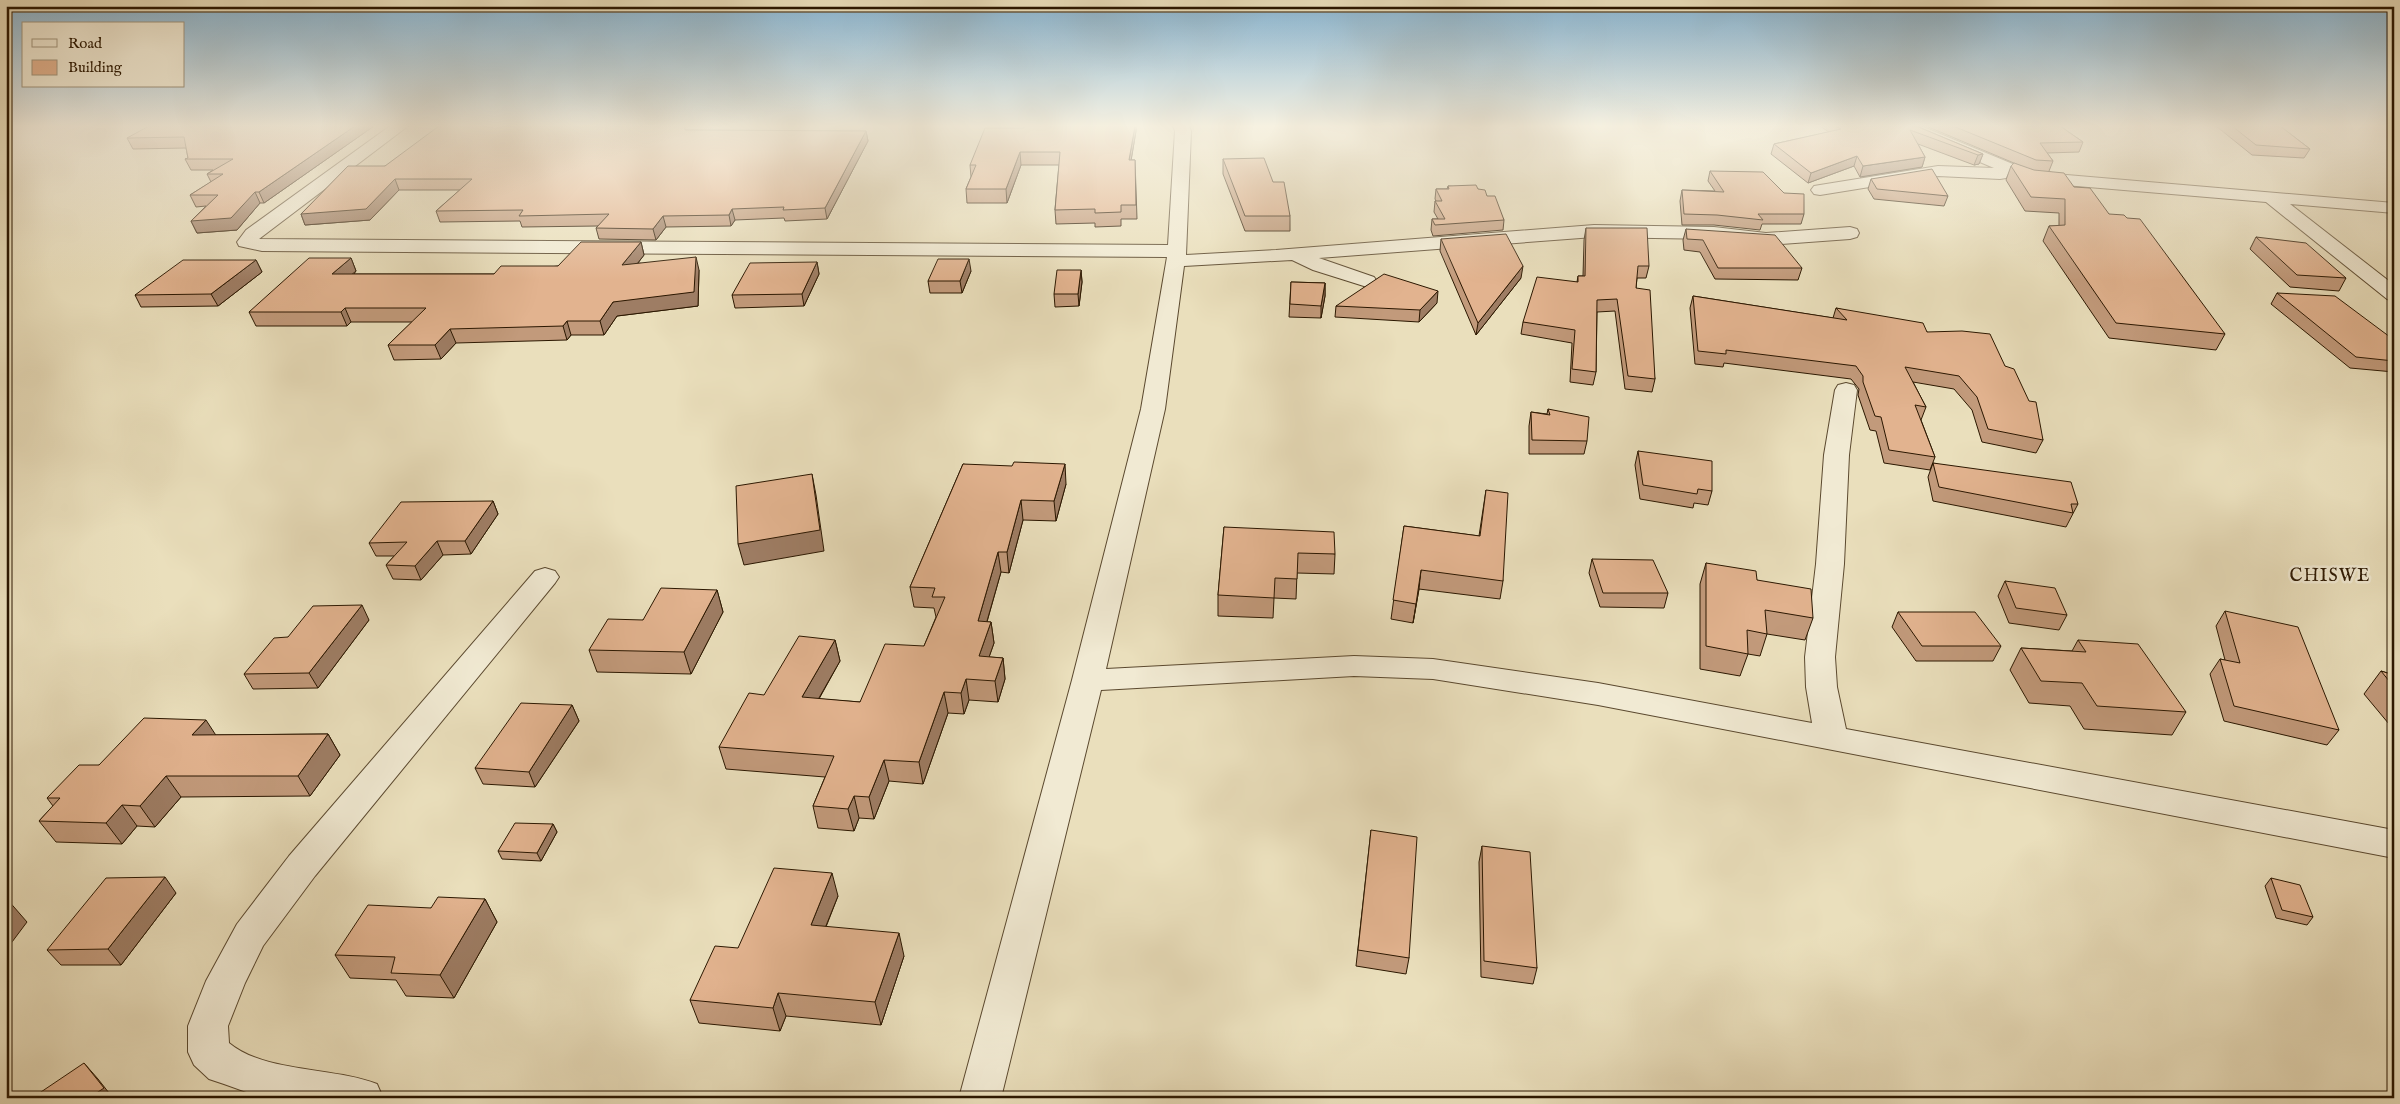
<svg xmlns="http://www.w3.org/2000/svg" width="2400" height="1104" viewBox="0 0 2400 1104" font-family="'IM FELL English',serif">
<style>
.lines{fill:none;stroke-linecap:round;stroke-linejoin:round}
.minor-casing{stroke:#5b492f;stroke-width:2}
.minor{fill:#f1ead3;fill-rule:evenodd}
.wall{fill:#c29a7b;stroke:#2b1700}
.shaded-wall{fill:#9e7d64;stroke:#2b1700}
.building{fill:#e2b38f;stroke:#2b1700}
.labels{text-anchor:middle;stroke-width:5;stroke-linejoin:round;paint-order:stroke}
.quarter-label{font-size:18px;letter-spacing:1px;fill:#2b1700;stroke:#f1ead3}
</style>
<rect width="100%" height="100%" fill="#eadfbc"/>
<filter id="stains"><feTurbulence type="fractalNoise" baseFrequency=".004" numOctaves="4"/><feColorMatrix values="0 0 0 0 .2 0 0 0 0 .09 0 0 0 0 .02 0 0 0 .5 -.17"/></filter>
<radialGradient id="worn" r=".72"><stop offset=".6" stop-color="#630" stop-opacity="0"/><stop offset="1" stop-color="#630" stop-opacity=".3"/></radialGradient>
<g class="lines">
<g class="minor-casing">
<path id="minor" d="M390,126H408L259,239L1168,245L1175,131L1173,126H1189L1191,131L1186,255L1276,250L1594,225L1714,227L1766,233L1850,227L1857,229L1859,233L1857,237L1850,239L1766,245L1714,239L1594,237L1319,258L1374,277L1377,281L1374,285L1367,287L1313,270L1292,260L1184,266L1165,409L1106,669L1354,656L1433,659L1598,683L1812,723L1806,687L1805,657L1816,564L1824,455L1835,390L1838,385L1846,383L1854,385L1857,390L1849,455L1844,564L1835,657L1837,687L1846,729L2394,830V858L1598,705L1433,679L1354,676L1101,690L1001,1098H959L1072,680L1141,409L1167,257L262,251L239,246L237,242L246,230Z
M1900,126H1921L2032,172L2394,203V213L2290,204L2394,285V301L2387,299L2266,202L2029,182L2008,174L2006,178L2000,179L1938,176L1820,195L1814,194L1811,190L1814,186L1820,185L1938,166L1994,168L1902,129Z
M545,568L555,571L559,577L555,583L315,876L263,946L245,983L228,1026L229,1043C265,1073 334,1067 377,1084L383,1098H263L224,1084L209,1079L194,1065L188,1052V1026L206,981L237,924L289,856L535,571Z"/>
</g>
<use href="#minor" class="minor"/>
</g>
<path class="wall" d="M374,126L264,203H260L237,230L197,233L191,221L206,206L196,207L190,195L211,182L207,174L213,170H191L185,159L188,158L186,148L133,149L127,138Z
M1025,126H1136V131L1131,160H1135L1137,219H1121V226L1095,227V223L1056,224L1055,210L1059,165H1021L1007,203H967L966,189L971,177L970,165L1024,128Z
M1820,126H1916L1983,154L1979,164L1974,165L1918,144L1925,157L1922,167L1860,177L1854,166L1808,183L1771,154L1774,144L1829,132Z
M1926,126H2060L2083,142L2079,152L2047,153L2053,161L2049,171L2074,187L2109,214L2225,334L2216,350L2109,338L2043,241L2049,226H2059V213L2025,211L2006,180L2011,166H2021Z
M2216,126H2280L2310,149L2304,158L2252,155Z
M686,130L866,131L868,141L827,219L785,221L784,218L735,220L731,226L666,227L656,240L599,239L596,228L598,226L522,227L520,221L440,222L436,211L460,190H399L370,220L305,225L301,214L385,166Z
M1223,159L1273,182L1290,216V231H1245L1223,174Z
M1710,171L1804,214L1801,224H1762L1760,230L1714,225H1682L1680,201L1682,190L1715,191L1708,181Z
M1871,179L1948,196L1944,206L1874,199L1868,189Z
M1448,186L1478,189L1487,196L1504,220L1503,230L1433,236L1431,230L1432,219H1438L1434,212L1435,201H1436L1435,199L1436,189H1447Z
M1586,228L1649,266L1646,278H1637L1636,288L1655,379L1652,392L1625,389L1615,311L1597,312L1596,372L1593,385L1570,382L1572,343L1521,334L1523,322L1577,282L1578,276H1583L1584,240Z
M1686,229L1802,268L1798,280L1715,279L1700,252L1684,250L1683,240Z
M2256,237L2346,278L2339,291L2290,287L2250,249Z
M1441,239L1521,278L1476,335L1440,251Z
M641,242L644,255L638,263L699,270L698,306L617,316L604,335H571L567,340L456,343L441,359L394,360L388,345L412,322H351L347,326H256L249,312L351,258L356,271L354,274H494L558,266Z
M256,260L262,272L218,306L141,307L135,295Z
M817,262L819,274L804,306L735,308L732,295Z
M1081,270L1082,282L1079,306L1055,307L1054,294Z
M971,271L962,293H930L928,281Z
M1291,282L1325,283V296L1321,318L1289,317Z
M2277,293L2394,340V372L2350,368L2271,304Z
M1693,296L1833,318L1836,308L1927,332L2005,366L2043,440L2036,453L1982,442L1972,410L1954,389L1913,382L1926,407L1921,420L1935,457L1930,470L1884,463L1876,431L1870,430L1858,395L1859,389L1851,379L1724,363L1723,367L1695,364L1690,308Z
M1437,303L1419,322L1335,317L1336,306Z
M1548,409L1587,441L1584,454H1529V426L1531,412L1547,414Z
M1638,451L1712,491L1708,505L1694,503L1693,508L1640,499L1635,465Z
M1933,463L2078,504L2066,527L1933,501L1928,477Z
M963,464L1066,484L1056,521L1023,520L1009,573L1001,572L987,622H991L994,643L989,657L1003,658L1005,679L998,702L969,700L964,714L948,713L923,784L889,781L874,819L859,818L854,831L818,828L813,806L825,777L726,769L719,747L764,695L835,640L840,661L819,699L860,702L924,646L936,617L934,608L914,607L910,587Z
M1486,490L1503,581L1500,599L1419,589L1413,623L1391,619L1404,526L1479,536Z
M493,501L498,514L471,554L443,555L421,580L393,579L386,565L394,556H376L369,543Z
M1224,527L1335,554L1334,574L1297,573L1296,599L1274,598L1273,618L1218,616V595Z
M1592,559L1668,593L1664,608L1600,607L1589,573Z
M1706,563L1757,580L1813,618L1805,640L1767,634L1760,656L1748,654L1740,676L1700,669V584Z
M2005,581L2067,615L2059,630L2009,623L1998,596Z
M717,590L723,612L691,674L597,672L589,650L643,620Z
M2225,611L2339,730L2327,745L2224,721L2210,674L2220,659L2225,660L2216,626Z
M1898,612L2001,646L1993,661H1916L1892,627Z
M369,620L318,688L253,689L244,674L288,637Z
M2078,640L2186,712L2172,735L2084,729L2070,706L2029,703L2010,670L2021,648L2072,651Z
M2381,671L2394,675V730L2364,694Z
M572,705L579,721L535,787L483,784L475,768Z
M328,734L340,755L310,796L181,797L155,827L137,826L122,844L56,842L39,821L53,806L47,798L99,765L215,735Z
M553,824L557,832L541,861L502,859L498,851Z
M1371,830L1409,958L1406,974L1356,966Z
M1482,846L1537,968L1533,984L1481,977L1479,862Z
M2271,878L2313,917L2307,925L2276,918L2265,886Z
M176,893L121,965H61L47,950Z
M838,896L826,927L904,956L881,1025L786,1016L780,1031L699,1023L690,1000L738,948Z
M485,899L497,922L454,998L406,996L396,980L350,978L335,955L431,908Z"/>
<path class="shaded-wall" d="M355,126H374L264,203L259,192Z
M1135,126H1136V131L1129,173V160Z
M866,131L868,141L827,219L825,208Z
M1020,152L1021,165L1007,203L1006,189Z
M1983,154L1979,164L1974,165L1978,155Z
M1857,156L1854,166L1808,183L1811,173Z
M1925,157L1922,167L1860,177L1863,166Z
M395,179L399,190L370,220L305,225L301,214Z
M255,192L260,203L237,230L197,233L191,221Z
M732,209L735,220L731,226L729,215Z
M663,216L666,227L656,240L653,229Z
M641,242L644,255L626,278L622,265Z
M696,257L699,270L698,306L617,316L604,335L600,321L613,302Z
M351,258L356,271L337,287L332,274Z
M969,259L971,271L962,293L960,281Z
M256,260L262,272L218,306L211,294Z
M817,262L819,274L804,306L802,294Z
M1523,266L1521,278L1476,335L1478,323Z
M1081,270L1082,282L1079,306L1078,294Z
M1325,283V296L1321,318V306Z
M1438,291L1437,303L1419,322L1420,310Z
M345,308L351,322L347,326L341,312Z
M567,321L571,335L567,340L563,326Z
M450,329L456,343L441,359L435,345Z
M1065,464L1066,484L1056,521L1054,501Z
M812,474L816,495L824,551L744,565L738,544Z
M1021,500L1023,520L1009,573L1007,552Z
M493,501L498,514L471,554L465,541Z
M437,541L443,555L421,580L415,566Z
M998,552L1001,572L981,642L978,621Z
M1421,570L1419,589L1413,623L1416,604Z
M717,590L723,612L691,674L684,652Z
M362,605L369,620L318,688L309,673Z
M991,622L994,643L982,677L979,656Z
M835,640L840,661L807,719L802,697Z
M1003,658L1005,679L998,702L995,681Z
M966,679L969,700L964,714L961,693Z
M944,692L948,713L923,784L919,762Z
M572,705L579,721L535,787L529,772Z
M206,720L219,740L192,735Z
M328,734L340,755L310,796L298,776Z
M884,760L889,781L874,819L869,797Z
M166,776L181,797L155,827L140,806Z
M854,796L859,818L854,831L848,809Z
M122,805L137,826L122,844L106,823Z
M553,824L557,832L541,861L537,853Z
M832,873L838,896L817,948L811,925Z
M165,877L176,893L121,965L108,949Z
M6,899H7L27,922L6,950Z
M485,899L497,922L454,998L440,975Z
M899,933L904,956L881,1025L875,1002Z
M778,993L786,1016L780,1031L773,1008Z
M84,1063L98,1079L113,1098H89Z"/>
<path class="building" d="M149,126H355L259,192H255L231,218L191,221L218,195H190L223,174H207L233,159H185L188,158L184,137L127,138Z
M439,126H685V130L866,131L825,208L783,210L784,207L732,209L729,215L663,216L653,229L596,228L609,214L519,216L523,210L436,211L472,179H395L366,209L301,214L348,166H385Z
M1025,126H1135L1129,160H1135L1136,205H1121V212L1095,213V209L1055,210L1060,152H1020L1006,189H966L976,165H970L985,128H1024Z
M1836,126H1916L1983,154L1978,155L1910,130L1925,157L1863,166L1857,156L1811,173L1774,144L1841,129Z
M1953,126H2060L2083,142L2040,143L2053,161L2036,160Z
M2232,126H2280L2310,149L2256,145Z
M1264,158L1273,182H1284L1290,216H1245L1223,159Z
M2014,163L2034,170L2064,173L2074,187L2090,188L2109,214L2124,215L2127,218L2140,219L2225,334L2116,323L2049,226L2065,225V199L2031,197L2011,166Z
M1932,169L1948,196L1877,189L1871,179Z
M1710,171L1763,172L1784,193L1804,194V214H1758L1763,220L1717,215L1684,214L1682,190L1724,192Z
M1476,185L1478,189L1485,190L1487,196H1495L1504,220L1435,225L1432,219H1445L1435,201H1442L1436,189H1449L1448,186Z
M1586,228H1647L1649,266H1638L1636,288L1650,290L1655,379L1628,376L1617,299L1597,300L1596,372L1572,369L1575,330L1523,322L1537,277L1578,282V276H1585Z
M1686,229L1775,235L1802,268H1718L1703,240L1687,239Z
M1506,234L1523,266L1478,323L1441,239Z
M2256,237L2306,243L2346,278L2297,275Z
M581,242H641L622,265L696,257L694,292L613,302L600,321H567L563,326L450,329L435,345H388L426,308H345L341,312H249L309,258H351L332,274H494L501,266H558Z
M938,259H969L960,281H928Z
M183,260H256L211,294L135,295Z
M817,262L802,294L732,295L750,263Z
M1057,270H1081L1078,294H1054Z
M1384,274L1438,291L1420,310L1336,306Z
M1291,282L1325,283L1321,306L1290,304Z
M2277,293L2335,296L2394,340V361L2356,357Z
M1693,296L1847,320L1836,308L1923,323L1927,332L1962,331L1990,334L2005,366L2014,369L2029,401L2036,402L2043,440L1988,429L1977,397L1959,376L1905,367L1926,407L1915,405L1935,457L1889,450L1881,417L1875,416L1863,382V376L1856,366L1726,350V354L1698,351Z
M1548,409L1589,417L1587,441L1532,440L1531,412L1550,415Z
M1638,451L1712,461V491L1698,489L1697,494L1643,485Z
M1014,462L1065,464L1054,501L1021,500L1007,552H998L978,621L991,622L979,656L1003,658L995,681L966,679L961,693L944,692L919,762L884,760L869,797L854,796L848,809L813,806L834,756L719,747L749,693L764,695L799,636L835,640L802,697L860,702L885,644L924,646L945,597H932L935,588L910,587L963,464L1012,466Z
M1933,463L2071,482L2078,504H2071L2073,513L1939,487Z
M812,474L820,530L738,544L736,486Z
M1486,490L1508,493L1503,581L1421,570L1416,604L1393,600L1404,526L1480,536Z
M493,501L465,541H437L415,566L386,565L407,542L369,543L401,502Z
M1224,527L1334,532L1335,554L1298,553L1297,579L1275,578L1274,598L1218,595Z
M1592,559L1653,560L1668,593H1603Z
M1706,563L1756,571L1757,580L1811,589L1813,618L1765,610L1767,634L1747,630L1748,654L1706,646Z
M2005,581L2055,588L2067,615L2016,608Z
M661,588L717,590L684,652L589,650L608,619L643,620Z
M362,605L309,673L244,674L274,638L288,637L313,606Z
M2225,611L2298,627L2339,730L2234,706L2220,659L2240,663Z
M1898,612H1975L2001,646H1922Z
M2078,640L2138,644L2186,712L2097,706L2082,683L2041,681L2021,648L2086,652Z
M2381,671L2394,675V687Z
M521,703L572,705L529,772L475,768Z
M144,718L206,720L192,735L328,734L298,776H166L140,806L122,805L106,823L39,821L60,798H47L79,765H99Z
M515,823L553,824L537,853L498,851Z
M1371,830L1417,837L1409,958L1358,950Z
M1482,846L1530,852L1537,968L1484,961Z
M774,868L832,873L811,925L899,933L875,1002L778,993L773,1008L690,1000L715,946L738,948Z
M165,877L108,949L47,950L106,878Z
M2271,878L2300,885L2313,917L2282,910Z
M438,897L485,899L440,975L391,973L395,957L335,955L368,905L431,908Z
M84,1063L104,1088L89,1098H32Z"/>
<linearGradient id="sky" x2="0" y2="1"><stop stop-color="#89b7d5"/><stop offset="0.45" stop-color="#f6f1e1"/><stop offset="1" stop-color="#f6f1e1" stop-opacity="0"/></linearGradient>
<rect width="2400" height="280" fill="url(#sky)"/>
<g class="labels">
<g class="quarter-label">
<text x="2330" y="581">CHISWE</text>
</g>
</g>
<rect width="2400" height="1104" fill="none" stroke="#eadfbc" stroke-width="25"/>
<rect x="8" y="8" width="2385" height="1089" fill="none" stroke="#2b1700" stroke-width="2.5"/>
<rect x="12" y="12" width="2375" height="1079" fill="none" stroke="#2b1700"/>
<rect x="22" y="22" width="162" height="65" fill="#f1ead3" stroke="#a2967f"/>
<rect x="32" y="39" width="25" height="8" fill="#f1ead3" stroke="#a2967f"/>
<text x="68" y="48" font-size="15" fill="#2b1700">Road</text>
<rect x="32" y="60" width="25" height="15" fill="#e2b38f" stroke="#a2967f"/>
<text x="68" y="72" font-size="15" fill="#2b1700">Building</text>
<rect width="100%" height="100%" filter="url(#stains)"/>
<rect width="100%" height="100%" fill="url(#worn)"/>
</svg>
